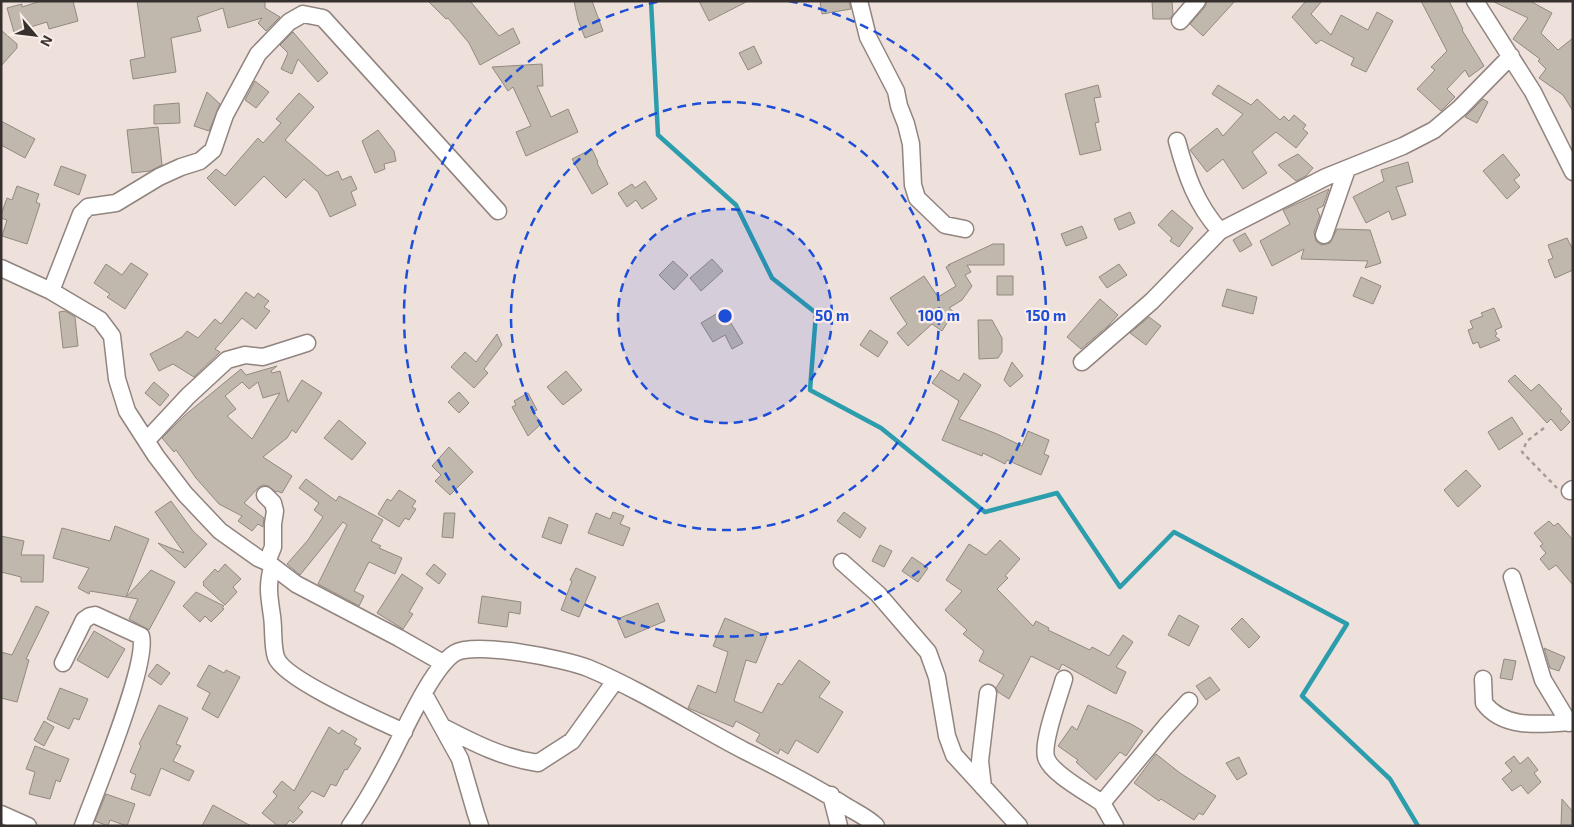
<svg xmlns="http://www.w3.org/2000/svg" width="1574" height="827" viewBox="0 0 1574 827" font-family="'Exo 2',sans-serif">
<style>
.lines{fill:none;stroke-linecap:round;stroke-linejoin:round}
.stream{stroke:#2b9dac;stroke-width:4.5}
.building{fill:#c0b7ad;stroke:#928a80;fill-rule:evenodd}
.minor-casing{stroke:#91847f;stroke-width:19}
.path{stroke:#a69b97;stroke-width:2.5;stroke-dasharray:4 4;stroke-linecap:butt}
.minor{stroke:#fff;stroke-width:16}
.ring{fill:none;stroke:#1d4ed8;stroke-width:2.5;stroke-dasharray:9 6}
.centre{fill:#1d4ed8;stroke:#fbede7;stroke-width:2.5}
.ring-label{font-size:15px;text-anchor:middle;font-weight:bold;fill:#1d4ed8;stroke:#fbede7;stroke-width:4.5;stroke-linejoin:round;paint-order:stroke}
</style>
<rect width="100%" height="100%" fill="#eee0da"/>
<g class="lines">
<path class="stream" d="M651,1L658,135L736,205L772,278L816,313L810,390L881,428L985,512L1057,493L1120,587L1174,532L1347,624L1302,696L1390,779L1418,826"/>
</g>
<path class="building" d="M41,1H73L78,21L49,29L47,22L14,32L7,8L22,4V7Z
M137,1H265V8L280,17L266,31L258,23L262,18L228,28L223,8L197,17L201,31L171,38L176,72L133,79L130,60L145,57Z
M428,1H470L499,36L513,28L520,43L480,65L469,43L448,18L446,19Z
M574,1H592L603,31L585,38L578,20Z
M699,1H748L709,21Z
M820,1H849L851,9L822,14Z
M1152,1H1172L1173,14L1170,19H1153Z
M1207,1H1235L1203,36L1190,24L1205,7Z
M1306,1H1322L1311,14L1331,35L1341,15L1368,30L1377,12L1393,21L1366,72L1351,65L1354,58L1326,43L1321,40L1316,44L1292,17Z
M1421,1H1449L1463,29L1462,30L1484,66L1469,77L1465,70L1447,89L1455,97L1441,111L1417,89L1435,70L1431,67L1447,51Z
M1492,1H1530L1552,13L1541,33L1558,50L1573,38V111L1563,95L1539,78L1546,69L1538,61L1540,59L1513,39L1528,18Z
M1,30L17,44V48L1,66Z
M293,32L328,73L318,82L298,59L292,74L281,69L288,53L280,45Z
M754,46L762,63L748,70L739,53Z
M542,64L543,86H537L551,117L568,109L578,132L526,156L516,132L531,126L513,87L508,91L492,67Z
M255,81L269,92L256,108L245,100Z
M1098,85L1101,97L1094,98L1099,122L1095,123L1101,150L1080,155L1065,94Z
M1218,85L1251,105L1257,99L1280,120L1284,116L1289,121L1294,115L1306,125L1303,129L1308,133L1296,148L1276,132L1252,152L1267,173L1243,189L1223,159L1207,172L1190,150L1217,128L1223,136L1243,114L1212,94Z
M207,92L220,104L209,131L194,126Z
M299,93L314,107L285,140L327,176L338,171L342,180L351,176L357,189L351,192L356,205L330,217L318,192L304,179L286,198L264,176L235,206L207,178L216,169L225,176L258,138L263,143L281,123L276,119Z
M1483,99L1488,102L1477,123L1465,117Z
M179,103L180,123L154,124V105Z
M1,121L35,139L25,158L1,145Z
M158,127L162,165L150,171L132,173L127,130Z
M378,130L394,151L396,161L384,164L385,169L375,173L362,141Z
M592,149L598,162L597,163L608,184L592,194L572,159Z
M1298,154L1313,168L1306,176L1296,181L1278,165Z
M1503,154L1520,175L1514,180L1520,187L1507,199L1483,171Z
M1408,162L1413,182L1396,187L1406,215L1392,220L1389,211L1366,223L1353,197L1384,181L1381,170Z
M61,166L86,175L79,195L54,185Z
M645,181L657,199L642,209L636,200L627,207L618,193L632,184L635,188Z
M17,186L39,194L36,202L40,204L27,244L2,236L7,220L1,218V215L7,198L12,200Z
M1329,189L1323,206L1317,209L1320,216L1314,232L1316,241L1321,245L1330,243L1337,229L1370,230L1381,263L1365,268L1368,261L1301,259L1304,249L1272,266L1260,241L1290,224L1283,210Z
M1172,210L1193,228L1179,247L1170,241L1172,238L1158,225Z
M1130,212L1135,223L1119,230L1114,219Z
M1082,226L1087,238L1066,246L1061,234Z
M1245,233L1252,245L1240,252L1233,240Z
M1567,238L1573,250V270L1555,278L1548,260L1553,258L1548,245Z
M993,244H1004V265H967L971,272L965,275L972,286L962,300L949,308L954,312L942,331L932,324L908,346L897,333L907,324L890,298L924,276L938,297L956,286L946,267L950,265H948Z
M712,259L723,271L701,291L690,278Z
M673,261L688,275L674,290L659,275Z
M131,263L148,274L125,309L107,297L110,294L94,283L106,264L122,275Z
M1119,264L1127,275L1107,288L1099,277Z
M997,276H1013V295H997Z
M1361,277L1381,286L1373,304L1353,296Z
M1227,289L1257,297L1253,314L1222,306Z
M246,292L254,298L258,293L269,301L264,307L270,311L256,329L242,318L215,349L220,352L194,377L173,364L159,371L150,354L182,337L187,331L198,338L215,319L221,324Z
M1100,299L1118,315L1108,326L1081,349L1067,337Z
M1494,308L1502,327L1495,330L1497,334L1495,336L1500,340L1480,348L1478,342L1473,344L1468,330L1473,328L1470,321L1483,316L1481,313Z
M723,310L743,343L732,349L725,335L713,342L701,323Z
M65,311L75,317L78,346L63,348L59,312Z
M1149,317L1161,326L1146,345L1130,333Z
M978,320H992L1002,338V352L998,358L979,359Z
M870,330L888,342L878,357L860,345Z
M497,334L502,345L484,369L488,373L474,388L451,367L465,352L476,362Z
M1012,362L1023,376L1010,387L1004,380Z
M277,366L271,371L272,373L280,371L288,402L302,380L322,393L296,433L292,430L287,438L263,457L292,476L282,493L277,491L276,492L268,486L263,485L259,487L244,503L264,518L263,527L258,524L252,531L238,521L242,516L219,504L196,478L176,450L174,452L162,438L184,416L241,369L246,375ZM242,382L249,389L258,382L263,398L280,393L252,439L227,416L236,409L225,396Z
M941,370L959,381L964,373L981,385L959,419L997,434L1022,446L1028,431L1049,440L1044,454L1049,456L1041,475L1007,460L1005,464L983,453L982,456L942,440L959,401L932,383Z
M566,371L582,390L563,405L547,387Z
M1515,375L1531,391L1539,384L1562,409L1560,411L1570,422L1561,431L1551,419L1547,423L1508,381Z
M154,382L169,395L160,406L145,393Z
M459,392L469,403L459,413L448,402Z
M528,393L537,410L532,412L542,423L528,436L512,407L516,405L514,401Z
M1512,417L1523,434L1499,450L1488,432Z
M339,420L366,443L352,460L324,438Z
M449,447L473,472L450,495L435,481L441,475L432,466Z
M1466,470L1481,486L1458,507L1444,490Z
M306,479L336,501L339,496L383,520L371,541L381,546L379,548L402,558L395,574L369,562L354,591L364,596L359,606L318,584L347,525L343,522L300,575L287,564L308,540L323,517L314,510L319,503L299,488Z
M399,490L416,501L412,507L416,509L409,520L405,518L399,527L378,514L387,499L391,501Z
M171,501L193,531L207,544L185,568L158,543L184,553L155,512Z
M613,512L624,516L620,524L630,528L623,546L588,533L596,513L610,519Z
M844,512L866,528L860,538L837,521Z
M444,513H455L453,538L442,537Z
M549,517L568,525L561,544L542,537Z
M1549,521L1554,526L1558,523L1573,540V585L1556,565L1549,570L1540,559L1546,553L1540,546L1543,544L1534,533Z
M115,526L149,539L126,597L90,591L89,594L78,588L89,568L53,558L62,528L110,541Z
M1,536L24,541L21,555H44L43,582H21V577L1,572Z
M1000,540L1020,559L1005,576L1008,578L997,589L1033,626L1036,621L1049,628L1048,630L1090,650L1092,647L1109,656L1123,635L1133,642L1116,667L1126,672L1116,694L1062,664L1059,670L1031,656L1009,699L998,692L996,688L1004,675L979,661L984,651L963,634L967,630L945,610L962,591L946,580L969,544L986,555Z
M880,545L892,551L884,567L872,561Z
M912,557L928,568L918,582L902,571Z
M225,564L241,579L233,587L237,592L225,605L203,585L204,584L203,582L215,569L218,572Z
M434,564L446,574L439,584L426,574Z
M576,568L596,577L579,617L561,610L572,581L570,580Z
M151,570L175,582L149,630L129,619L138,599L126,597Z
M402,574L423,588L409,612L413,614L403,629L377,613Z
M196,592L224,606L222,608L224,609L211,622L205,616L200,622L183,606Z
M482,596L521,602L520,614L509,612L507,627L478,623Z
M658,603L665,621L625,638L617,619Z
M36,606L49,612L26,659L29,660L17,702L1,698V652L12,655Z
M1179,615L1199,626L1189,646L1168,635Z
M725,618L767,636L756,663L746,660L734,701L762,713L778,683L782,685L799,660L830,682L819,697L843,712L818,753L796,740L788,754L780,749L778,754L756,741L760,734L736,721L733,727L688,708L698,685L716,693L728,652L713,646Z
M1242,618L1260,637L1249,648L1231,629Z
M94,631L125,649L108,678L77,660Z
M1544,648L1565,657L1559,671L1550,668Z
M1504,659L1516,661L1512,680L1500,678Z
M157,664L170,673L161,685L148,676Z
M209,665L224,673L226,670L240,677L218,718L202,709L210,693L197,686Z
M1210,677L1220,690L1206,700L1196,686Z
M60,688L88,699L79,720L74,718L69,729L47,719Z
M159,705L188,718L176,744L181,746L173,761L194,771L189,781L161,768L150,796L131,789L136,775L130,772L141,746L139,744Z
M1088,705L1131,724L1143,731L1126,756L1120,752L1096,780L1076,762L1078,760L1058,746L1072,726L1077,730Z
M44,721L54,727L44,746L34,740Z
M329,727L339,734L342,730L357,739L354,744L361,748L347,770L345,769L336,786L331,784L324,797L312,791L298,808L303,812L293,823L290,820L285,826H278L262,813L277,796L273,792L282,781L294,791Z
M35,746L69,759L60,782L56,780L50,799L29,794L35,772L26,769Z
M1156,754L1180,773L1216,796L1203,815L1199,813L1194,820L1161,799L1159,801L1134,783Z
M1514,756L1520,764L1528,757L1538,770L1534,773L1541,782L1528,794L1521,785L1512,791L1502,779L1512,771L1505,763Z
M1239,757L1247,774L1237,780L1226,763Z
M106,794L135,804L127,826L110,820L108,826L95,821Z
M1562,799L1573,812V826H1561Z
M213,805L251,826H202Z"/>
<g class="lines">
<g class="minor-casing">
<path id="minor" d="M859,1L868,37L896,91L899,106L906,124L911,144L913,185L917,198L945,225L965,229
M1475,1L1533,92L1573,172
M1180,21L1197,1
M1177,141C1186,175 1196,204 1220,231L1326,177L1403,146L1434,130L1460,108L1511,56
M1324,235L1347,169
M1,268L51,291L100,320L112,336L117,379L127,411L156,456L185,494L220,531L258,558L267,562L296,584L399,638L443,663
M51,291L81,214L88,207L116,203L159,177L181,167L200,161L213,150L225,115L258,54L289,22L303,14L323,18L498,211
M1082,362L1152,301L1220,231
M147,440L188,396L227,360L245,355L263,357L307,343
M1570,491L1573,489
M265,495L273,503L275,511L273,524V547L267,562
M842,562L878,594L928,652L937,677L947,736L954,755L1019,826
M272,567C267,587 269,595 272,616C274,629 272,645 276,657C283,679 380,721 404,732
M1512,577L1543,680L1569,723
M63,663L84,620L90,616L95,615L141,636C149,663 95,793 83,826
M1064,679C1059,697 1042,741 1046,757C1050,773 1088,793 1102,803
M1483,679L1484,703C1504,730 1543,724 1573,722
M424,694L460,759L476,814L480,826
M443,727C474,743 503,758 538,763L572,741L615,681
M983,787L980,761L988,693
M831,795L839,826
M1,814L28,826
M350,826C365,804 378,781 390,758C404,732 432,667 455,653C475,641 566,659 588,668C643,691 693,724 745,751C779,768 813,785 844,805C855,812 867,817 876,826
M1115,826L1102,803L1166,726L1189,701"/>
</g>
<path class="path" d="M1544,428L1527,441L1522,452L1557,488"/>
<use href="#minor" class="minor"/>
</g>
<circle cx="725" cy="316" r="107" fill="#1d4ed8" fill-opacity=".12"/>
<g class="ring">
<circle cx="725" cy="316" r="107"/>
<circle cx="725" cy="316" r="214"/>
<path d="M789 1A321 321 0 1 1 661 1"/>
</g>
<circle cx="725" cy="316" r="8" class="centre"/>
<g class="ring-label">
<text x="832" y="321">50 m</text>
<text x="939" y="321">100 m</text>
<text x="1046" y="321">150 m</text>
</g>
<rect width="1574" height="827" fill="none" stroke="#36302e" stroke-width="5"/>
<g transform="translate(35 35) rotate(118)" stroke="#fbede7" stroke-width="4" paint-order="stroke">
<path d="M0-4L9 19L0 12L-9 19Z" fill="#36302e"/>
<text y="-8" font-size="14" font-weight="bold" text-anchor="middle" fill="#36302e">N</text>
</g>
</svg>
